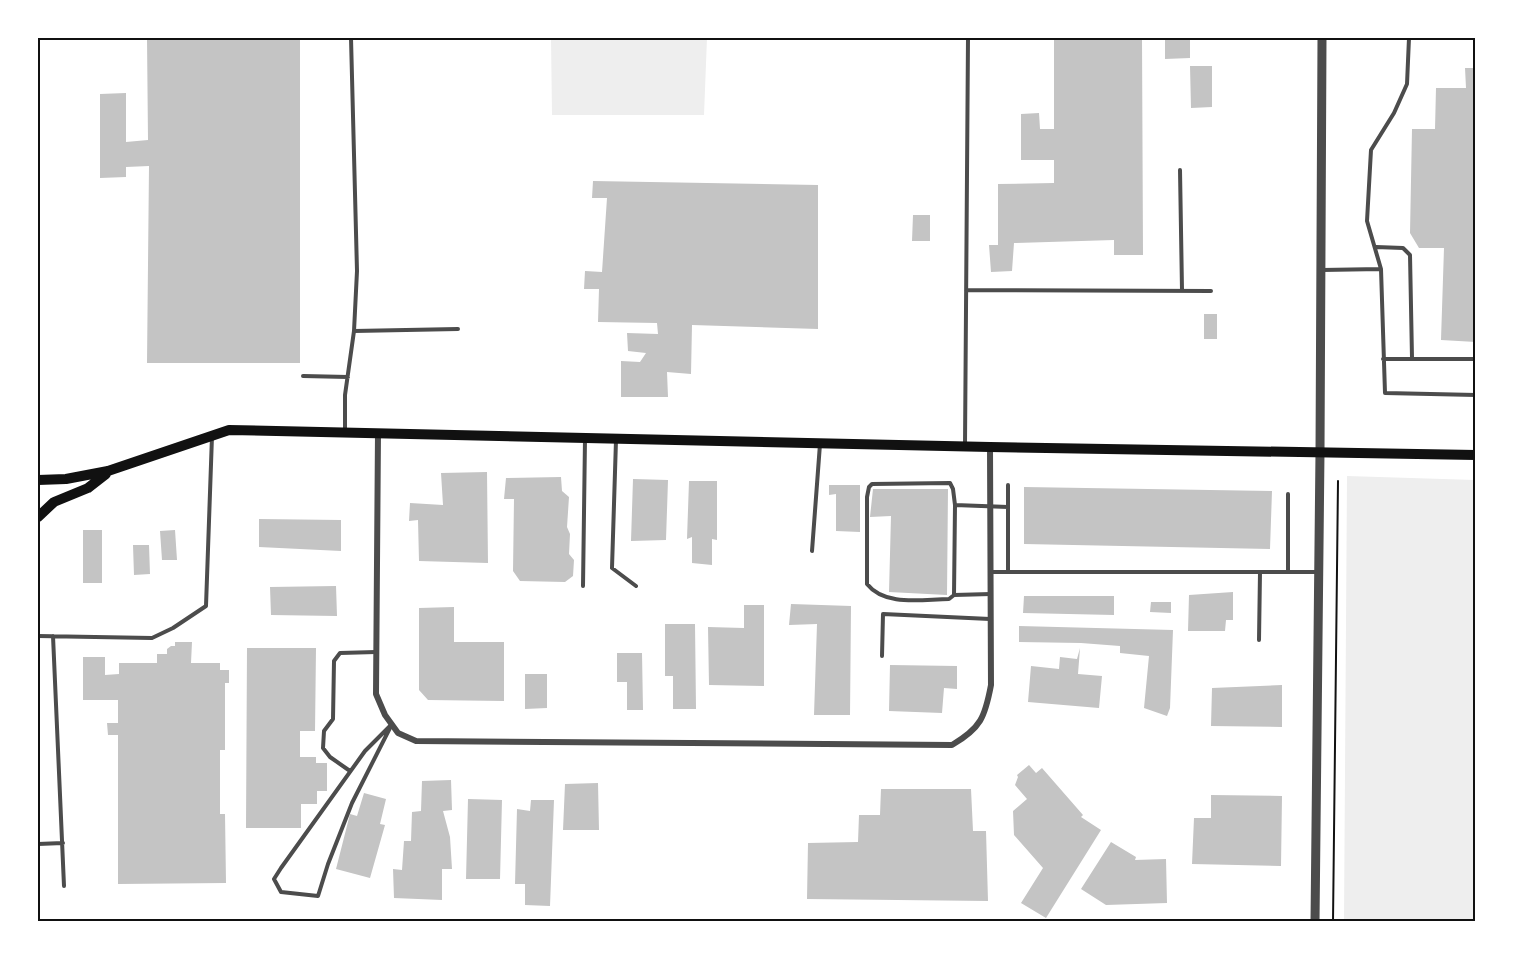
<svg xmlns="http://www.w3.org/2000/svg" width="1513" height="959" viewBox="0 0 1513 959" font-family="'Titillium Web',sans-serif">
<style>
.green{fill:#eee}
.building{fill:#c4c4c4}
.lines{fill:none;stroke-linecap:round;stroke-linejoin:round}
.path{stroke:#111;stroke-width:2}
.service{stroke:#4c4c4c;stroke-width:4}
.minor{stroke:#4c4c4c;stroke-width:6}
.tertiary{stroke:#4c4c4c;stroke-width:9}
.secondary{stroke:#111;stroke-width:10}
.neatline{fill:none;stroke:#111;stroke-width:2}
</style>
<rect width="100%" height="100%" fill="#fff"/>
<path class="green" d="M551,38H707L704,115H552Z
M1347,476L1475,480V921H1344Z"/>
<path class="building" d="M147,38H300V363H147L149,166L126,167V177L100,178V94L126,93V142L148,140Z
M1054,38H1142L1143,255H1114V240L1014,243L1012,271L991,272L989,245H998V184L1054,183V160H1021V114L1039,113L1040,129H1054Z
M1165,38H1190V58L1165,59Z
M1190,66H1212V107L1191,108Z
M1465,68H1476V342L1441,340L1444,248H1419L1410,233L1412,129H1435L1436,88H1466Z
M593,181L818,185V329L692,325L691,374L667,372L668,397H621V361L640,362L646,353L628,351L627,333L658,334L657,323L598,322L599,289H584L585,271L602,272L607,198H592Z
M913,215H930V241H912Z
M1204,314H1217V339H1204Z
M487,472L488,563L419,561L418,520L409,521L410,503L443,505L441,473Z
M561,477L562,491L569,497L567,527L570,534L569,554L574,560L573,576L565,582L520,581L513,571L514,499H504L506,478Z
M633,479L668,480L666,540L631,541Z
M689,481H717V540L712,539V565L692,563V537L687,539Z
M829,485H860V532L836,531V494L829,495Z
M1024,487L1272,491L1270,549L1024,544Z
M873,489H948L947,595L889,592L891,516L870,517Z
M259,519L341,520V551L259,547Z
M83,530H102V583H83Z
M175,530L177,560H162L160,531Z
M133,545H149L150,574L134,575Z
M336,586L337,616L271,615L270,587Z
M1233,592V620H1226L1225,631H1188L1189,595Z
M1024,596H1114V615L1023,613Z
M1151,602H1171V613L1150,612Z
M791,604L851,606L850,715H814L817,624L789,625Z
M744,605H764V686L709,685L708,627L744,628Z
M454,607V642H504V701L428,700L419,690V608Z
M665,624H695L696,709H673V676H665Z
M1019,626L1173,630L1170,708L1167,716L1144,708L1149,656L1120,653V646L1081,643L1019,642Z
M175,642H192L191,663H220V670H229V683H225V750H220V814H225L226,883L118,884V735H108L107,723H118V700H83V657H105V675L119,674V663H157V654H167V649L171,646H175Z
M247,648H316L315,731H300V757H316V763H327V791H317V804H301V828H246Z
M1080,648L1078,674L1102,676L1099,708L1028,702L1031,666L1059,669L1060,657L1077,659Z
M617,653H642L643,710H627V682H617Z
M890,665L957,666V689L944,688L942,713L889,711Z
M525,674H547V708L525,709Z
M1282,685V727L1211,726L1212,688Z
M1029,765L1036,773L1042,768L1083,815L1081,817L1101,830L1046,918L1021,903L1043,868L1014,835L1013,811L1027,799L1015,785L1018,777L1017,775Z
M451,780L452,810L443,811L450,837L452,869H442V900L394,898L393,869L402,870L404,841H411L412,812L421,811L422,781Z
M598,783L599,830H563L565,784Z
M881,789H971L973,831H986L988,901L807,899L808,843L858,842L859,815H880Z
M364,793L386,799L380,824L385,825L370,878L336,869L350,814L357,816Z
M1211,795L1282,796L1281,866L1192,864L1194,818H1211Z
M468,799L502,800L500,879H466Z
M531,800H554L550,906L525,905V884H515L517,809L530,811Z
M1111,842L1136,857L1135,860L1166,859L1167,903L1106,905L1081,889Z"/>
<g class="lines">
<path class="path" d="M1333,922L1338,481"/>
<path class="service" d="M1409,38L1407,84L1394,113L1371,150L1367,221L1381,269L1385,393L1476,395
M1180,170L1182,290
M1376,247L1403,248L1410,255L1412,358
M1322,270L1381,269
M966,290L1211,291
M354,331L458,329
M1383,359H1476
M303,376L348,377
M345,432V395L354,331L357,271L351,38
M616,440L612,568L636,586
M965,445L968,38
M1288,494V572
M812,551L820,444
M991,572H1317
M1008,572V485
M583,586L585,439
M991,594L954,595L955,505L1008,507
M954,595L949,599C923,599 885,607 867,584V497L869,487L872,484L950,483L953,489L955,505
M38,636L152,638L173,628L206,606L212,436
M53,636L64,886
M1259,640L1260,572
M882,656L883,614L990,619
M392,724L352,803L328,864L318,896L281,892L274,879L281,868L365,751Z
M350,771L330,757L323,748L324,731L333,719L334,661L340,653L376,652
M38,844L63,843"/>
<path class="minor" d="M378,433L376,694L385,715L398,733L416,741L952,745C981,728 985,717 991,685L990,447"/>
<path class="tertiary" d="M1315,922L1320,452L1322,38"/>
<path class="secondary" d="M38,480L66,479L108,471L229,430L990,447L1476,455
M38,517L54,502L88,488L106,474"/>
</g>
<rect width="1513" height="959" fill="none" stroke="#ffffff" stroke-width="78"/>
<rect x="39" y="39" width="1435" height="881" class="neatline"/>
</svg>
